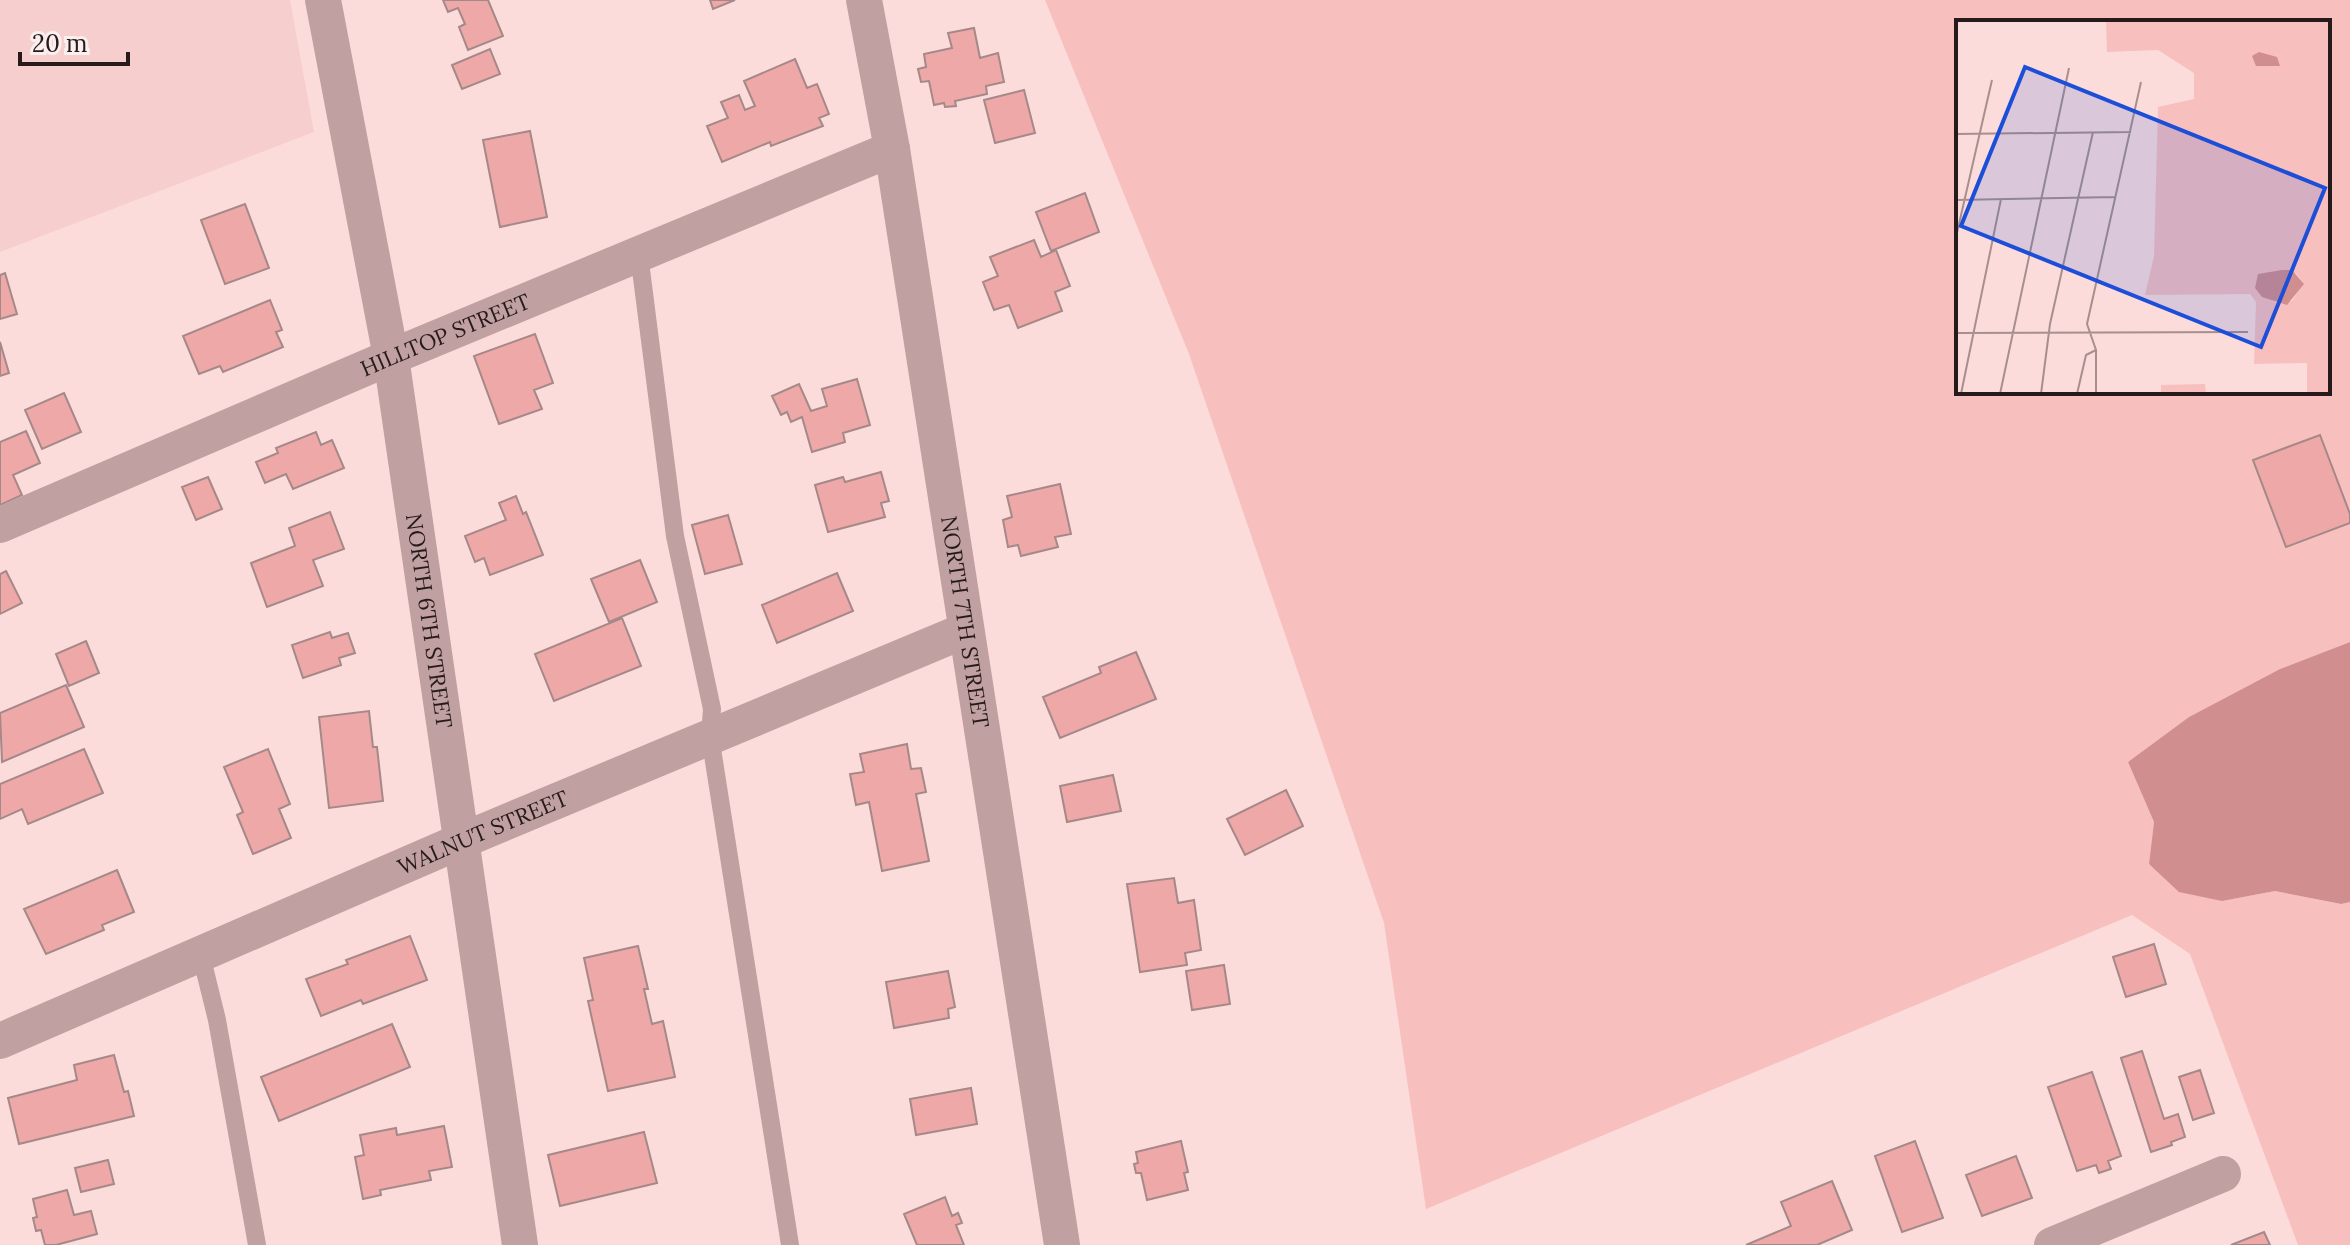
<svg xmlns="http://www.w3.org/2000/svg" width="2350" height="1245" viewBox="0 0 2350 1245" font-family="Lora,serif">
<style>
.built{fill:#f6cecd}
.green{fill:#f7bfbe;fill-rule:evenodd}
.water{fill:#d18e8e}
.building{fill:#eea8a8;stroke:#a58888;stroke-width:2}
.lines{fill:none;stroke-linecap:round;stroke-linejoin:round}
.lane{stroke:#c0a0a0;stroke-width:18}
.street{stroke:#c0a0a0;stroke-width:36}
.labels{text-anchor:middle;stroke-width:7;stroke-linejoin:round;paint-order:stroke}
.street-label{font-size:22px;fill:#261b1a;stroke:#fbeeee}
.inset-road{fill:none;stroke:#a68f8e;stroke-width:2}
.view{fill:#1d4ed8;fill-opacity:0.15;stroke:#1d4ed8;stroke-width:4}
.inset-edge{fill:none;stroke:#261b1a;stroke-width:4}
</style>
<rect width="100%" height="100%" fill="#fcdcdb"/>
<path class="built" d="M0,0H290L314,132L0,252Z"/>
<path class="green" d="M1045,0H2350V642L2280,669L2189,717L2128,762L2154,822L2149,864L2222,901L2275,891L2340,904L2350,902V1245H2298L2190,954L2132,915L1426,1209L1384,923L1189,354ZM1958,22H2328V392H1958Z"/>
<path class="water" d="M2350,642V902L2341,904L2275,891L2222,901L2179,892L2149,864L2154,822L2128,762L2189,717L2280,669Z"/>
<path class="building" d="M443,0H488L503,36L468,50L459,27L465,24L458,8L448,12Z
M710,0H735L713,9Z
M974,28L980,58L998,53L1004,82L986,86L987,94L955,101L956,106L945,107L944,103L934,105L929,81L921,82L918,69L926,67L924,54L952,48L948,33Z
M490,49L500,74L462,89L452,65Z
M795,59L807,88L817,84L829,114L819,118L823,126L771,146L770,142L722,162L707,126L728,118L721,102L739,95L745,110L755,106L744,81Z
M1024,90L1035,133L995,143L984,100Z
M530,131L547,217L500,227L483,140Z
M1085,193L1099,232L1051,251L1036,212Z
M245,204L269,268L225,284L201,220Z
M1034,240L1041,257L1056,250L1070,286L1055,292L1062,311L1018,328L1009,305L994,310L983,282L998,276L990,257Z
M5,273L17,314L0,319V275Z
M270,300L282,330L276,332L283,347L223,372L220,366L199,374L183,336Z
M535,334L553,383L534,390L542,409L499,424L474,356Z
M0,342L9,373L0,376Z
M857,379L870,425L843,433L845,442L812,452L802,417L791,422L787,412L781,415L772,396L799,384L811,411L827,406L822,389Z
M64,393L81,432L42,449L25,410Z
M26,431L40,463L13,475L22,495L0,505V442Z
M316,432L321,445L332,440L344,468L293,489L286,474L265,483L256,462L278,453L276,448Z
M2320,435L2350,514V523L2286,547L2253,460Z
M881,472L889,501L881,503L885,517L828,532L815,485L843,477L845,482Z
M208,477L222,509L196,520L182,487Z
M1060,484L1071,534L1055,537L1058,547L1021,556L1018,545L1008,547L1003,520L1012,517L1007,496Z
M516,496L523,514L526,512L543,555L490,575L484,558L475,562L465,536L506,520L499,503Z
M330,512L344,549L313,560L323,586L267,607L251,563L295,546L289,528Z
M728,515L742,564L705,574L692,525Z
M640,560L657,602L609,622L591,579Z
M6,571L22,603L0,614V574Z
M837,573L853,611L777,643L762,605Z
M622,618L641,666L554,701L535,654Z
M330,632L332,638L348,633L355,653L339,658L341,665L303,678L292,645Z
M86,641L99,673L69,686L56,654Z
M1136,652L1156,699L1060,738L1043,697L1101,673L1099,667Z
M66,685L84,727L2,762L0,713Z
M369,711L373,747H377L383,801L329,808L319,717Z
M907,744L911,769L921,768L926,792L916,794L929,861L882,871L869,802L856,805L850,774L864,772L860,754Z
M84,749L103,793L28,824L22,809L0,819V784Z
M268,749L290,804L279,809L291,838L253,854L237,815L243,812L224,767Z
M1113,775L1121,811L1067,822L1060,786Z
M1286,790L1303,826L1245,855L1227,819Z
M117,870L134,912L102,925L104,930L46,954L24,909Z
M1174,878L1178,903L1194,900L1201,950L1185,953L1187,965L1140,972L1127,884Z
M410,936L427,980L363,1004L361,1000L321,1016L306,979L348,964L346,960Z
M2154,944L2166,984L2126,997L2113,957Z
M638,946L648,989H644L652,1024L663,1021L675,1077L608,1091L588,1001L593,1000L584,958Z
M1224,965L1230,1004L1192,1010L1186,971Z
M948,971L955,1007L948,1009L949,1018L894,1028L886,982Z
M392,1024L410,1067L279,1121L261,1077Z
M2142,1051L2164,1119L2178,1114L2185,1137L2171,1142L2172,1145L2151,1152L2121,1058Z
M114,1055L124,1092L128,1091L134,1116L19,1144L8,1098L77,1080L74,1065Z
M2200,1070L2214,1113L2193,1120L2179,1077Z
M2092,1072L2121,1156L2108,1161L2111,1169L2099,1173L2096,1165L2077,1171L2048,1087Z
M971,1088L977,1124L916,1135L910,1099Z
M444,1126L452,1167L429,1171L431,1180L380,1190L381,1195L363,1199L355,1157L364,1155L360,1135L396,1128L397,1135Z
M644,1132L657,1183L560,1206L548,1155Z
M1181,1141L1188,1172L1184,1173L1188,1190L1147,1200L1141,1173H1136L1134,1164L1138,1163L1136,1152Z
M1915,1141L1943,1218L1902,1232L1875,1156Z
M2016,1156L2032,1198L1982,1216L1966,1175Z
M108,1160L114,1184L81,1192L75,1168Z
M1832,1181L1852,1230L1817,1245H1746L1791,1226L1781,1202Z
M67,1190L74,1215L91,1211L97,1234L56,1245H45L41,1230L36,1231L33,1218L37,1217L33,1199Z
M945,1197L952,1216L958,1213L962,1223L956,1225L964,1245H917L904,1214Z
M2264,1232L2270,1245H2231Z"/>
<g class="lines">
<path class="lane" d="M639,254L675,536L712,709L710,736L790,1245
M201,955L217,1020L257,1245"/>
<g class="street">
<path id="s1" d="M323,0L391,357L520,1245"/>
<path id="s2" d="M864,0L892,149L1062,1245"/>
<path id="s3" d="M0,525L391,357L892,149"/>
<path id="s4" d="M0,1041L461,841L966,630"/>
<path d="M2052,1245L2223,1174"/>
</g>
</g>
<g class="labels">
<g class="street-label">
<text dy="8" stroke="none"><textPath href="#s3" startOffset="484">HILLTOP STREET</textPath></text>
<text dy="8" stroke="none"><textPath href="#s1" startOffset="630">NORTH 6TH STREET</textPath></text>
<text dy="8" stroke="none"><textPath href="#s2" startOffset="630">NORTH 7TH STREET</textPath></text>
<text dy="8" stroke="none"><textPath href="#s4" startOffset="526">WALNUT STREET</textPath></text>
</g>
</g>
<g transform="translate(1956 20)">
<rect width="374" height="374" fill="#fcdcdb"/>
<path d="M150,0H374V374H351V343L298,344L300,282L294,274L189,275L198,236L202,87L238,79V53L202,30L151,32ZM340,253L347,263L336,281L321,283L299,268ZM249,364L250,374H205V365Z" fill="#f7bfbe" fill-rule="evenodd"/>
<path d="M303,32L321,37L324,46H300L296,36ZM326,250H336L348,264L331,285L306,277L299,268L302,254Z" fill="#d18e8e"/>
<path class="inset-road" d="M0,114L175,112M0,180L160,177M0,217L36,60M0,313L292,312M5,374L45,179M44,374L113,48M85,374L94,304L137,112M121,374L130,335L140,330M140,374V330L131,304L185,62"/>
<path class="view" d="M69,47L369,168L305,327L5,206Z"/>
<rect width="374" height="374" class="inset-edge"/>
</g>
<path d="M20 52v12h108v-12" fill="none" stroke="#261b1a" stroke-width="4"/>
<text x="32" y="52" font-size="24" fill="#261b1a" stroke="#fbeeee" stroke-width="6" paint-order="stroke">20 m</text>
</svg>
